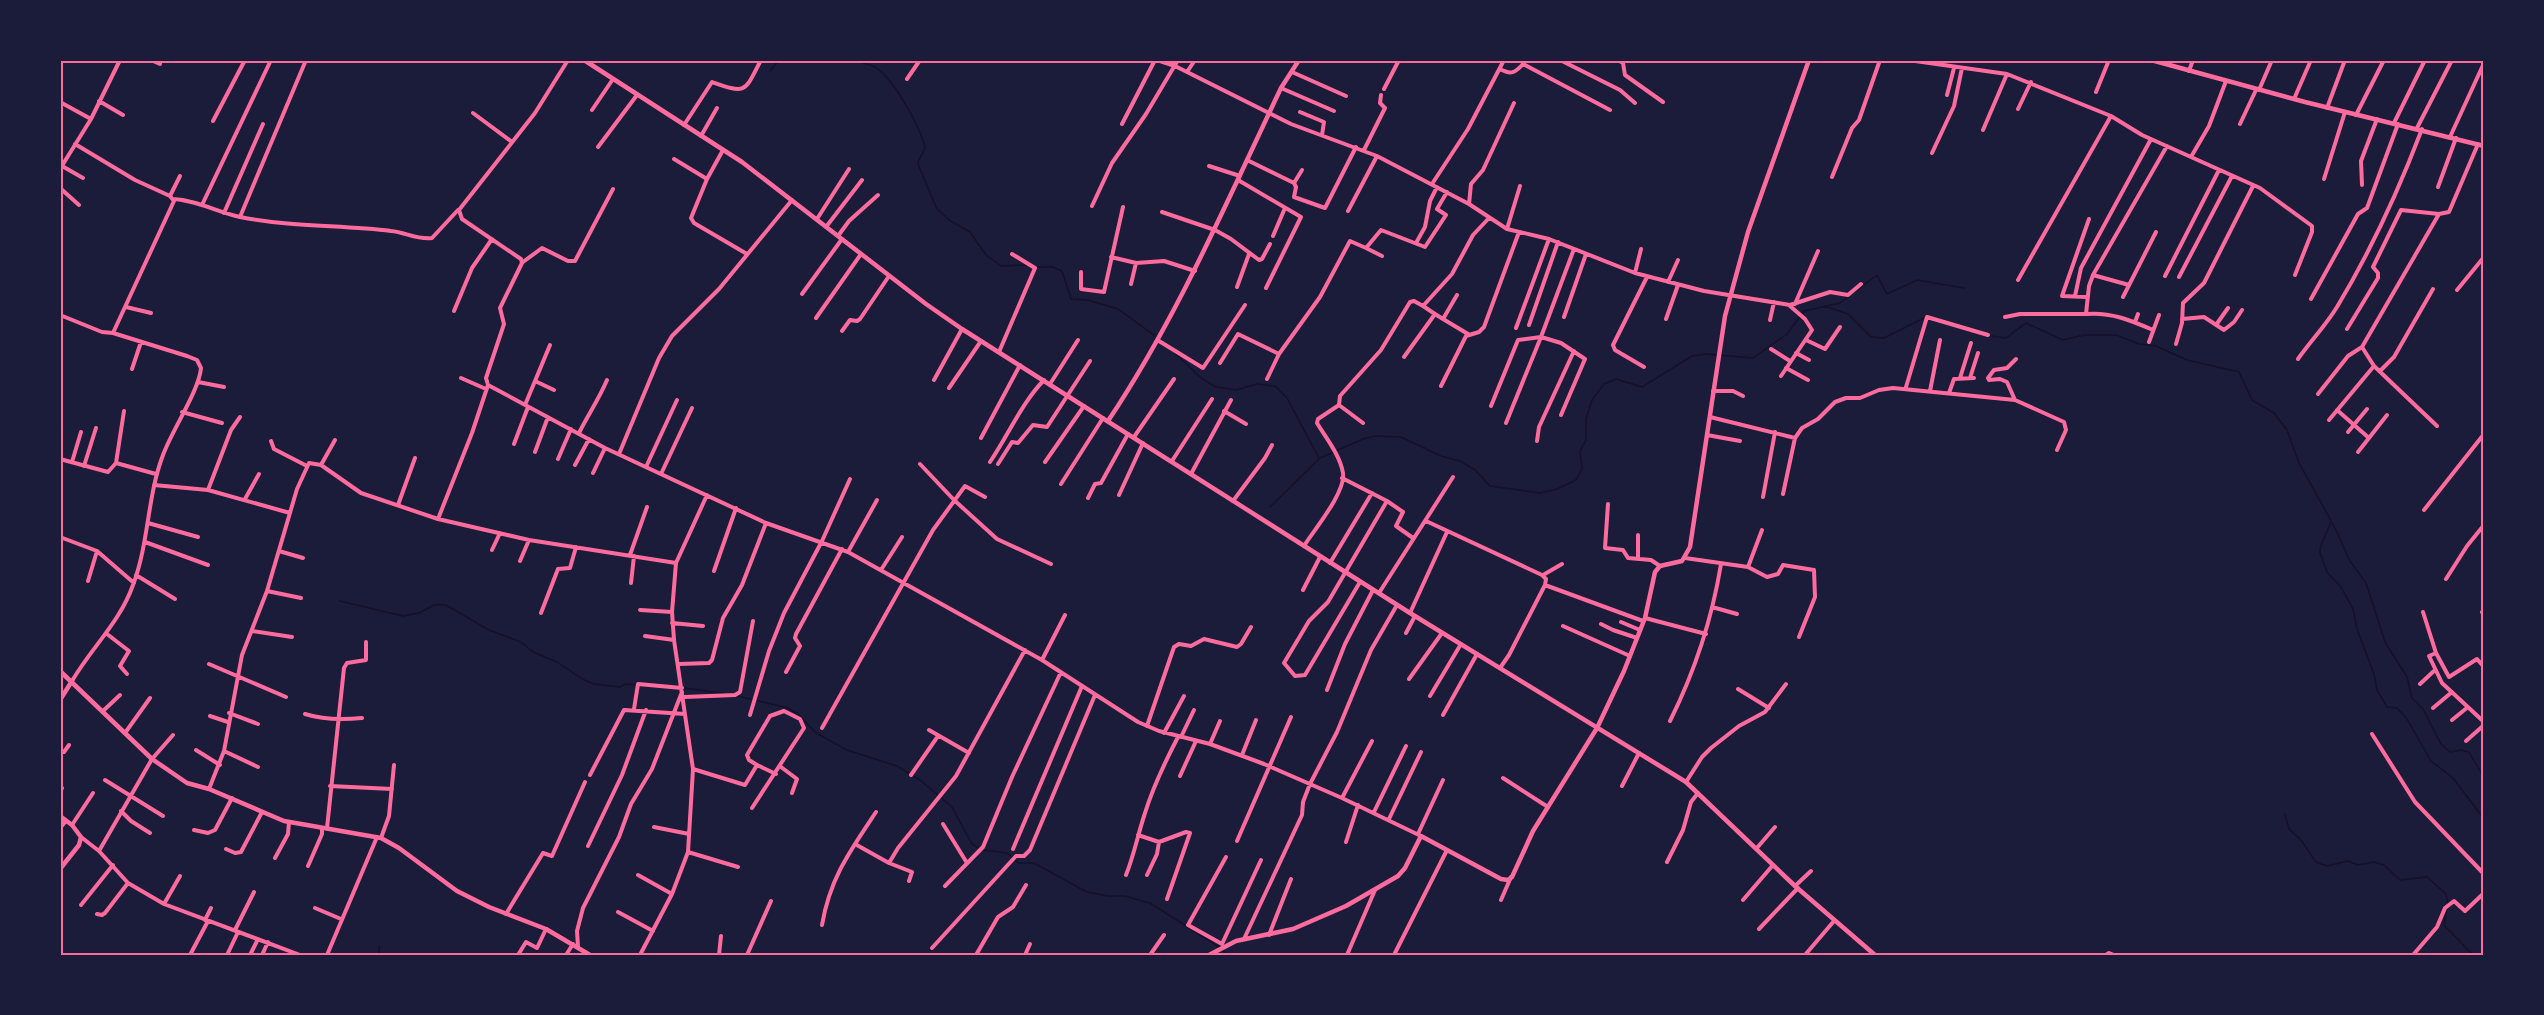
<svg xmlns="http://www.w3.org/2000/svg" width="2544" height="1015" viewBox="0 0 2544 1015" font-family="Commissioner,sans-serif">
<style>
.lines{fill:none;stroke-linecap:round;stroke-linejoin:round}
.stream{stroke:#12122b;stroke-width:1.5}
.minor{stroke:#ff6b9d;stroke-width:4}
.tertiary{stroke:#ff6b9d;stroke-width:4.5}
.secondary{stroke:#ff6b9d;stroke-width:4.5}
.neatline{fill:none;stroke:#ff6b9d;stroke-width:2}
</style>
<rect width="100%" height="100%" fill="#1b1b3a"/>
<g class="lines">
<path class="stream" d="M856,60C861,63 868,64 873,66C892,75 921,128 925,148L918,162L919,167L937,209L949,220L970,232L986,255L1001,266L1027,265
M770,71L779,60
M1037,267H1053L1062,271L1071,299L1088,300L1118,309L1158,338
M1825,306L1848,314L1871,337L1884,338L1924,318
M1990,336L2006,338L2026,323L2063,340L2084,335H2116L2139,344L2156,346L2187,360L2239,372L2252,400L2274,413L2287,430L2299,463L2334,526L2350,561L2366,583L2385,642L2407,677L2412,698L2423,709L2441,744L2450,752L2461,750L2469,752L2484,778
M1175,353L1201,378L1216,387L1236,390L1257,384L1275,386L1287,398L1319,458
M1270,507L1320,458L1363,439L1375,436L1401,437L1441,456L1460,461L1475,470L1490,486L1540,493L1557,489L1576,480L1582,469L1580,451L1586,440V419L1592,400L1604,384L1616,379L1642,387L1692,356L1706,354L1753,358L1787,334L1804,311L1840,303L1877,275L1887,294L1917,280L1964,288
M2331,522L2320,548V553L2327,572L2341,587L2353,609L2357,629L2374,674L2377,690L2387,707L2397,708L2407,719L2431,761L2453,778L2484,819
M340,601L403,616L419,613L434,605H446L489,630L521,642L533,652L557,662L584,680L594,684L620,687L625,684L638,685
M685,688L727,694
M738,696L788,708L798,714L815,732L827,739L847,750L897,766L920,780L952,807L972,844L982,850L1007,853L1012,857
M2285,814L2289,829L2301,840L2316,862L2327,866L2348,861L2358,865L2374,862L2384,865L2400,880L2427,877L2446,894L2448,903
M1015,860L1019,863H1034L1087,892L1108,896H1125L1150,903L1219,947
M2447,908L2444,925L2473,955
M379,946V955
M1222,950L1228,955"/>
<path class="minor" d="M151,60L160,64
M1157,60L1175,66L1291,124L1377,156L1469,204L1507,229L1549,239L1635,273L1704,291L1790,305L1830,292L1848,295L1861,284
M1560,60L1620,90L1635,103
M1618,60L1623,63L1625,75L1663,102
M1908,60L2007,74L2111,116
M1500,69C1511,75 1515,73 1523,64L1610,110
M2189,71L2193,60
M1187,72L1195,60
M1292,72L1346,96
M907,79L920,60
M1281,88L1334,111
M1384,89L1399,60
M2259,90L2272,60
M2096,92L2109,60
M1947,95L1954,68
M2294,99L2311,60
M99,101L123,115
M60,102L91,119
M2327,108L2345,60
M2018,109L2031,82
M592,110L613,79
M1300,112L1324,122L1322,135
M473,113L512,142
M2356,115L2384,60
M213,121L245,60
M2394,123L2425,60
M1122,124L1155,60
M2240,124L2256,90
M684,125L712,82C747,94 744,93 761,60
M2417,128L2452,60
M1983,130L2007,74
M701,136L717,108
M2450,137L2484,63
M75,144L135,180L170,196L174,201L113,333
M598,147L637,95
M723,150L707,179L691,218L694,223L747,254
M1364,150L1385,108L1380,103L1381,95
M1932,153L1954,106L1962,68
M2191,157L2209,126L2226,81
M674,159L707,179
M1247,160L1294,183L1296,187L1294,197L1325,208L1356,147
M62,166L83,178
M1209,166L1240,176
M60,169L91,119L120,60
M1832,177L1852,128L1859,120L1880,60
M2324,179L2345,112
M1238,180L1301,217L1266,288
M1294,183L1302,170
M1432,184L1468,129L1504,60
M2362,185L2361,161L2377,119
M2438,187L2456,138
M60,188L79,205
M170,196L180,176
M173,199C196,200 217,212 240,217C289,227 341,225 391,231C405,232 417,240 432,238L458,210
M1469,204L1471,184L1483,170L1514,103
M202,205L271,60
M1092,206L1112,163L1146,114L1178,60
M1348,211L1377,156
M1162,212L1215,230L1231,239L1259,260L1262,259L1270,244
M224,213L263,124
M240,217L306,60
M817,219L849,169
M826,227L862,180
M1507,229L1520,186
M838,236L849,221L878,195
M1273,236L1285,208
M1416,243L1425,227L1430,201L1437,187
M1366,248L1382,256
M1111,257L1136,263L1164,261L1195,271
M523,262L542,248L568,261H575L613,189
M1081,272V289L1104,292L1123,207
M1635,273L1641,249
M2093,275L2129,285
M2165,276L2219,170
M2179,277L2232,176
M2018,280L2111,116L2142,135L2260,188L2308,223L2312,226V232L2295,275
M1668,282L1678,260
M1131,284L1136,263
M1237,287L1249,254
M2457,290L2484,257
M802,294L842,239
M2075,296L2081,268L2151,139
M2087,297L2062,296L2089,219
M2123,297L2156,232
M2311,299L2358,214L2367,208L2398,124
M1795,304L1818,251
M126,307L151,313
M454,311L472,268L492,239
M1435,314L1443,319L1457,295
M60,315L102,332L113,333L187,356L197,360L201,368C199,391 172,430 163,455C147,497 149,543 133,585C120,622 92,647 72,681
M1564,317L1586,254
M2005,317L2020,314H2086
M816,318L861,254
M1443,319L1468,334
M1666,319L1678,285
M2182,319L2204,317L2224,330L2234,322L2242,310
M1770,320L1774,302
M2135,322L2138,314
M1529,325L1558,242
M2216,325L2228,308
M1516,328L1549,239
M2347,329L2378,278V273L2373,267L2401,210L2439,214L2449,212L2478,144
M2153,330C2130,320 2111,312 2086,314L2089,286L2093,275L2167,146
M842,331L850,320L857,321L860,319L889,276
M1806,340L1825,349L1840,327
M1159,341L1203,368L1245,305
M2149,342L2159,315
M2176,344L2182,323L2183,303L2204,283L2253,186
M2362,347L2374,366L2437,426
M1771,349L1790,361
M999,352L1035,268L1012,254
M1796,353L1809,360
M1404,357L1435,314L1423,306
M2298,359C2310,342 2326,325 2337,307C2372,249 2398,192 2422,129
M1220,363L1238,334L1279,354
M1644,367L1615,350L1613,345L1647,277
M1786,368L1808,380
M132,369L141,342
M2380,371L2394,357L2433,289
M1781,376L1812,330L1805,319L1790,306
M461,378L486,389
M1960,378L1971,343
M1970,378L1978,353
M1267,379L1279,354L1320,297L1350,241L1366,248L1381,230L1425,247L1446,215L1437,209L1447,192
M934,380L962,329
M535,381L554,390
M198,382L224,387
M1050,384L1078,340
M488,385L605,448L766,523L848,552L1042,660L1138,722L1159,731L1210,744L1264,764L1342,798L1421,836
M1441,386L1466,336L1479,332L1484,327L1519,232
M1906,387L1927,317L1988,335
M949,388L981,341
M1713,391H1733L1743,396
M1930,391L1940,340
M1949,393L1954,379L1974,378
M2318,394L2348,356L2362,347L2439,214
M2015,400L2007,382L2000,379L1989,380L1988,378L1994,370L2007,368L2016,359
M525,405L550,345
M1339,405L1363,423
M1491,406L1518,340L1541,337L1574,249
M2337,410L2369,438
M1224,411L1246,424
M182,412L222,423
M1710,417L1795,438L1802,428L1818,419L1835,402L1846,398H1860L1879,390L1893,388L2015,400L2064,422L2066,430L2057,450
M2329,420L2374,366
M1506,423L1541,337L1561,343L1585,359L1561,415
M2348,432L2367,409
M579,433C588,415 599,399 607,380
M1707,435L1740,441
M1134,437L1174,379
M981,438L1020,365
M271,441L274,449L307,466
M1537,441L1539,427L1574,351
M514,444L528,407
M535,452L548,417
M2358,452L2387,415
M619,454L659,358L672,336L719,289L792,200
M60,459L108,472L116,463L156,474
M558,459L571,429
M1172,461L1212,399
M72,462L81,432
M990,462C1009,434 1021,404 1044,380
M1045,462L1084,406
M116,463L124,411
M920,464L954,500L997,539L1051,564
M998,464L1012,442L1018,443L1033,425L1047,427L1090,361
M321,465L335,440
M575,465L589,439
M84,466L96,428
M646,467L677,400
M593,473L605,448
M661,474L692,408
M1191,474L1231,400
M1342,478L1387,501L1328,602L1309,621L1284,663L1295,676L1305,675L1360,582
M1061,484L1103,418
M154,485L208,490L290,513
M208,490L231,430L240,417
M1783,494L1795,438
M1119,495L1143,443
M1763,497L1775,432
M1088,498L1095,484L1101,483L1128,434
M245,499L259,474
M1233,501L1265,458L1272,445
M1387,501L1403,512L1396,526L1413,538
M1608,504L1605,548L1623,550L1628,558L1651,560L1660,566
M398,505L415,458
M2424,510L2484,434
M438,519L472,433L488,385L486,378L504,324L500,308L522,263L521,259L462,219L459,210L535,113L568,60
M1426,521L1542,575
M148,523L198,537
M60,537L97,551L134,583
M145,542L208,565
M1304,546C1314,530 1346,492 1343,473C1340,455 1326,438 1317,423L1318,419L1339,405L1340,396L1381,350L1410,302L1414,301L1423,306L1452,274L1473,235L1489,218
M492,550L500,533
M279,551L303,558
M848,552L877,500
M630,555L647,507
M1638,558V535
M1685,558L1748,567L1767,577L1778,574L1783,565L1814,570L1815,597L1799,637
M520,561L529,540
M1330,563L1372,493
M1748,567L1762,530
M881,570L902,537
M714,571L736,508
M136,575L175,599
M1543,575L1562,564
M2446,579L2467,546L2484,525
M88,581L97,551
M631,583L634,556
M1545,585L1643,621
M1303,590L1320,557
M267,591L301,598
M1379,593L1453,477
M1712,607L1737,614
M640,610L672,612
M2423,612L2436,653
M2482,612L2484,611
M541,613L558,569L570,568L576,547
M1410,613L1447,532
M1645,618L1706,634
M1621,622L1640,630
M672,623L703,626
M1601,624L1613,630L1637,638
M1563,626L1630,656
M252,631L292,637
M1406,633L1415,616
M2484,633V634
M107,634L129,651L120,666L127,674
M645,636L674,640
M1042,660L1065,615
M209,664L286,697
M679,664L709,663L712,660L723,618L742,585L766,523
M2484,667L2477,659L2449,677L2436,653L2429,656L2442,683L2484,722
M1500,668L1509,655L1545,585L1546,579L1542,575
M786,672L800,646L795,638L796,634L842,549
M1409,679L1442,633
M2420,684L2435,670
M1738,689L1769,708
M1327,690L1345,644L1373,590
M1430,696L1461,644
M684,697L735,695L740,692L753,621
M2433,708L2452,692
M634,709L638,684L682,688
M103,711L120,695
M229,713L258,724
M305,714C324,720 342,720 362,718
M750,715L769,651L784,613L822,541L850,479
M1443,715L1477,654
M210,716L228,722
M2452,720L2468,707
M1670,721C1695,671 1712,619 1721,564
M1147,726L1174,647L1179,644L1191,646L1204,639L1237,647L1241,644L1251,627
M822,728L933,530L965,486L985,497
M929,730L969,753
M125,733L150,698
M1164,733L1184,696
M2372,734L2415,802L2484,874
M1181,737L1194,710
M2466,741L2484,725
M1210,744L1220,721
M196,750L220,765
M60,751L64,752L69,745
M224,751L258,767
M1242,755L1256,720
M757,765L776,774
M781,767L797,779L792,793
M693,769L745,785L757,765L749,760L747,755L770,716L784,711L800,719L804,728L752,808
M590,775L624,710L685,714
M911,775L938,736
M1180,776L1196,741
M1503,778L1548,807
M105,780L163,816
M1686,782L1702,757L1711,748L1739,726L1765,712L1786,684
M330,786L392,789
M1622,786L1639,753
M60,787L62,788
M209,789L224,751L242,655L267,591L297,489L309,463L321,465L361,493L438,519L529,540L676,563L707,495
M1342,798L1372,741
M121,811L131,821L150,833
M1374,812L1406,746
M1389,819L1421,752
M943,824L967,863
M72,825L93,793
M654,827L689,834
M60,828L66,821
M327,828L344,668L347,663L366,660V642
M194,830L208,833L215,830L232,798
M1418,834L1443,780
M1138,835L1159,842L1186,832L1190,833L1167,899
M81,837L99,851L128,883L164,904L300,955
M381,838L389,816L394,765
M1237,841L1291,717
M1346,842L1358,805
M855,844L889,863L912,872L909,881
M588,846L622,775L646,710
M226,849L235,853L241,852L262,812
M1013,849L1082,686
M1756,849L1775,827
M99,851L152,759L173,735
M688,852L738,867
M1226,857L1188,925L1222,944L1261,860
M275,858L288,834L289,822
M1667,862L1683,830L1691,802L1698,793
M889,863L898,848L956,776L1025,650
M308,866L322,834V828
M638,875L672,894
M1126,875C1134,855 1138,834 1145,813C1153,787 1165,762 1178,737
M1147,875L1157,854L1159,842
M945,886L983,847L1012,777L1061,672
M1795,886L1811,871
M1501,900L1511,877
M1743,900L1773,865
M164,904L180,876
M81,905L113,865
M315,908L341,919
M618,912L653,931
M97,914L102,915L105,913L128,883
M506,914L543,853L552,856L585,782
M205,920L211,908
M822,925C830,878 850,851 876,812
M1759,929L1798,888
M235,930L254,892
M1269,935L1291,879
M1244,939L1302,815L1303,802L1310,784L1337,732L1371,650L1397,605
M578,947L577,931L583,908L619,837L631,804L652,769L682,692
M932,948L1016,856H1024L1030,850L1095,695
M190,955L208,921
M227,955L238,932
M250,955L258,939
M262,955L268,942
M327,955L377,837
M518,955L526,942L537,948L546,929
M566,955L573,944
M640,955L672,894L688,852L693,769L674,640L672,612L676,563
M719,955L721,936
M747,955L771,901
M976,955L998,917L1013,907L1026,885
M1025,955L1030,944
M1150,955L1164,935
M1347,955L1375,890
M1394,955L1447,850
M1805,955L1834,921
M2106,955L2109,953L2114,955
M2413,955L2437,927L2445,908L2454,901L2465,911L2484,893"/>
<path class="tertiary" d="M1108,421C1178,316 1227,201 1281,88L1299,60
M60,671L152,759L187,783L209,789L284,821L381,838L399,848L457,891L489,907L546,929L590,955
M60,700L72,681
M60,816L72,825L81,837L79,845L60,869
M1209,955L1236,941L1293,929L1346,906L1398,876L1405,868L1421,836L1501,879L1508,880L1512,877L1533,831L1597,728L1624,671L1645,618L1655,572L1660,566L1682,561L1690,547L1725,316L1748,232L1809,60"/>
<path class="secondary" d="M584,60L742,162L926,304L962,329L1410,613L1686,782L1795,886L1875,955
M2151,60L2305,102L2484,146"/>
</g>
<rect width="2544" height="1015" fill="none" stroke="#1b1b3a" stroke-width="123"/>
<rect x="62" y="62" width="2420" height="892" class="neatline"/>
</svg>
